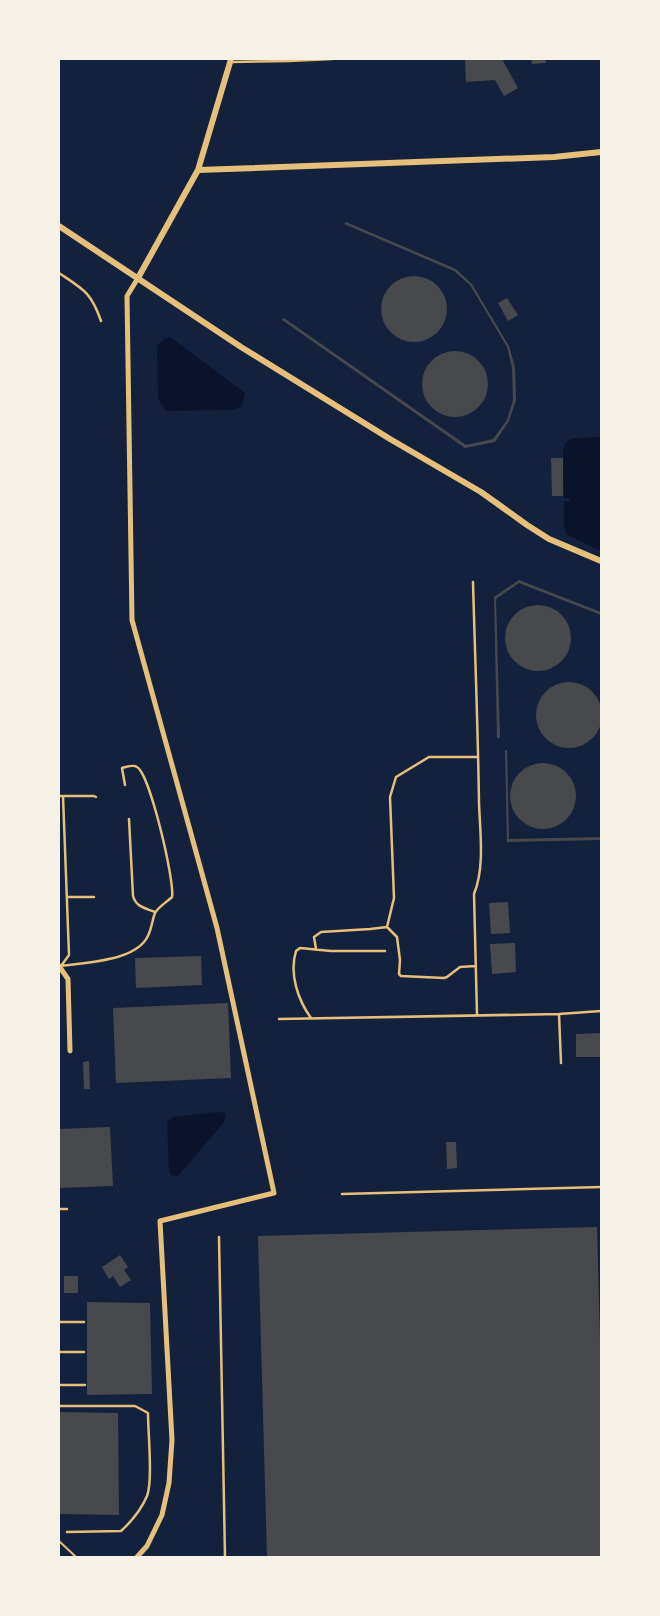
<svg xmlns="http://www.w3.org/2000/svg" width="660" height="1616" viewBox="0 0 660 1616" font-family="Montserrat,sans-serif">
<style>
.water{fill:#0b132b}
.building{fill:#48494c}
.lines{fill:none;stroke-linecap:round;stroke-linejoin:round}
.path{stroke:#e5c07b;stroke-width:2}
.service{stroke:#e5c07b;stroke-width:2.5}
.minor{stroke:#e5c07b;stroke-width:5}
.tertiary{stroke:#e5c07b;stroke-width:6}
</style>
<rect width="100%" height="100%" fill="#14213d"/>
<path class="water" d="M170,337L245,393C243,402 243,408 232,410L166,411L158,399L157,346L164,339Z
M601,437V551L566,534L564,527V501H570V499L564,498L563,452C564,446 565,441 572,438Z
M217,1112L225,1113L226,1114L225,1121L180,1174L177,1176L171,1175L169,1171L167,1122L173,1117Z"/>
<path class="building" d="M485,59H502L518,88L504,96L495,80L466,82L465,60Z
M531,59H545L546,63L532,64Z
M346,222L456,269L472,284L509,346L515,367L516,400L509,421L495,442L465,448L282,320L284,318L466,445L493,439L507,420L513,400L512,368L507,347L470,285L454,271L344,224Z
M381 309a33 33 0 1 1 66 0a33 33 0 1 1-66 0Z
M507,298L518,315L508,321L498,303Z
M422 384a33 33 0 1 1 66 0a33 33 0 1 1-66 0Z
M551,458H563V496H552Z
M519,580L601,612V615L519,583L496,599L500,738H497L494,597Z
M505 638a33 33 0 1 1 66 0a33 33 0 1 1-66 0Z
M536 715a33 33 0 1 1 66 0a33 33 0 1 1-66 0Z
M505,750H507L509,839L601,837V840L507,842Z
M510 796a33 33 0 1 1 66 0a33 33 0 1 1-66 0Z
M508,902L510,933L491,934L489,903Z
M515,943L516,972L492,974L490,944Z
M201,956L202,985L136,988L135,958Z
M228,1003L231,1078L116,1083L113,1008Z
M601,1033V1057H576V1034Z
M89,1061L90,1089H84L83,1062Z
M110,1127L113,1186L59,1188V1129Z
M446,1142H456L457,1168L447,1169Z
M597,1227L601,1375V1557H267L258,1236Z
M120,1255L128,1267L124,1270L131,1280L120,1287L113,1276L109,1279L102,1267Z
M64,1276H78V1293H64Z
M87,1302L150,1303L152,1394L87,1395Z
M59,1412L118,1413L119,1515L59,1514Z"/>
<g class="lines">
<path class="path" d="M59,1541L76,1557"/>
<path class="service" d="M232,62L289,61L332,59
M59,273C83,289 91,292 101,321
M473,582C475,656 478,730 479,803C480,832 485,867 474,894L477,1015
M59,796H63L69,955L61,966
M63,796H94L96,797
M129,819L133,896C136,907 145,908 155,912
M67,897H94
M387,927L397,937L400,960L399,974L401,976L444,978L447,977L460,967L475,966
M316,949L314,937L321,932L370,929L387,927L394,898L390,797L396,777L429,757H478
M60,966C84,963 128,961 144,942C152,933 151,923 155,913C158,907 167,902 172,897C175,882 150,774 137,767C133,764 127,767 122,768L125,785
M559,1014L561,1063
M311,1018C298,1000 289,974 296,951L300,948L331,951H385
M279,1019L559,1014L601,1011
M342,1194L601,1187
M59,1209H67
M219,1237L225,1557
M59,1322H84
M59,1352H84
M59,1385H85
M59,1406H135L148,1413C148,1432 153,1481 147,1496C141,1510 132,1521 121,1531L67,1532"/>
<path class="minor" d="M59,966L68,979L70,1051
M137,1557L147,1546L162,1515L169,1483L172,1440L160,1221L274,1193L217,928L132,620L127,296L138,278"/>
<path class="tertiary" d="M198,170L554,157L601,152
M59,226L241,347L390,439L481,492L527,525L549,539L601,561
M138,278L198,170L231,59"/>
</g>
<rect width="660" height="1616" fill="none" stroke="#f6f1e7" stroke-width="120"/>
</svg>
